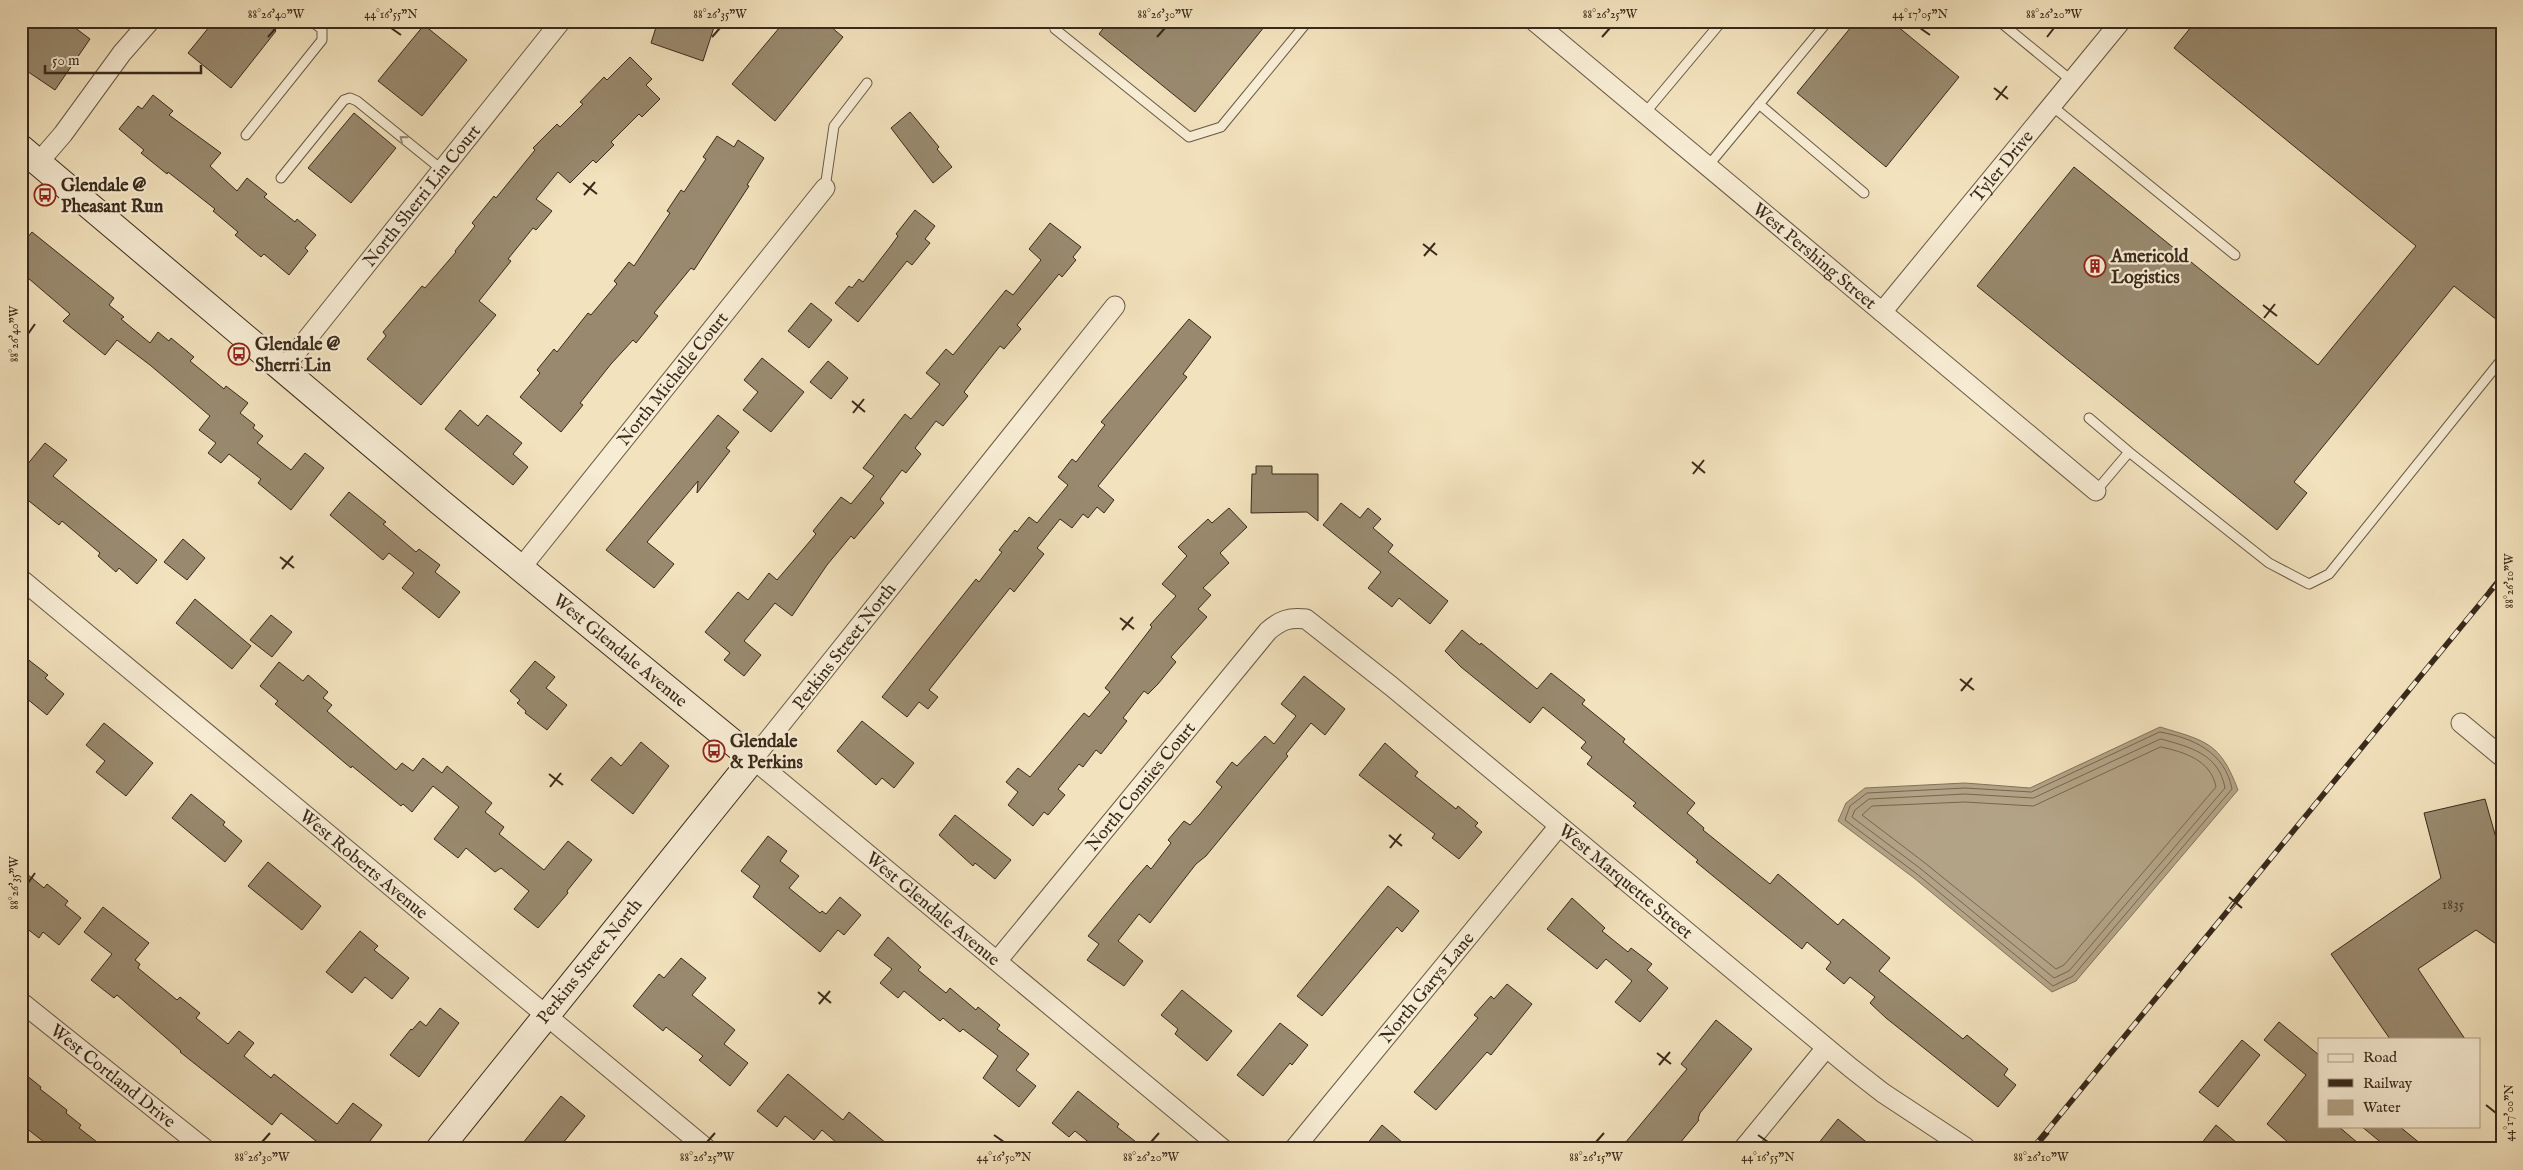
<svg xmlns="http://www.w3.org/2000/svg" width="2523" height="1170" viewBox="0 0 2523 1170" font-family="'IM FELL English',serif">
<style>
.water{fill:#b3a386;stroke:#82735b}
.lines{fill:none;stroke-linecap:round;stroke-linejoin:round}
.shore{stroke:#766650;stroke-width:1}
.building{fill:#998a6f;stroke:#392a1b}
.lane-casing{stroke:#675844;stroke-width:11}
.street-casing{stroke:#675844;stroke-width:21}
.secondary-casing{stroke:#392a1b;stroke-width:28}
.lane{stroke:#f7ecd4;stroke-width:9}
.street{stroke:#f7ecd4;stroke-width:19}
.secondary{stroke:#f7ecd4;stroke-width:26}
.rail-casing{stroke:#392a1b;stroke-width:5.5}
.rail{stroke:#f7ecd4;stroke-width:4;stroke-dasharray:11;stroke-linecap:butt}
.oneway{stroke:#988b78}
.ticks{fill:none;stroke:#392a1b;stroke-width:2}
.labels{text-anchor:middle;stroke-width:4.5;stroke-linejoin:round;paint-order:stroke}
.number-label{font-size:15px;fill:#514230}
.street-label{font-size:18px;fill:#392a1b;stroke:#f7ecd4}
.poi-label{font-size:18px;font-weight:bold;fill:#392a1b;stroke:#f7ecd4;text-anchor:start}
.neatline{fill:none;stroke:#392a1b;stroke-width:2}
.ticks-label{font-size:12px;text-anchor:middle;fill:#392a1b}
</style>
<rect width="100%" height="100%" fill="#f2e2bd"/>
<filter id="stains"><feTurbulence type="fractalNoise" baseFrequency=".004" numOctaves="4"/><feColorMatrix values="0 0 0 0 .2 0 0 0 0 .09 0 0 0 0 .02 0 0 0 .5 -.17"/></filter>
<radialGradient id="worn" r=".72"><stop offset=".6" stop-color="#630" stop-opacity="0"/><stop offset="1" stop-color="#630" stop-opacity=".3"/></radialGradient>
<path class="water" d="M2160,727C2206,741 2220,742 2238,790L2076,981L2052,992L1914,878L1838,821L1846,803L1865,788L1965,783L2030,788Z"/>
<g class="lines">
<path class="shore" d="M2160,732C2193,738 2225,752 2232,789L2073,976L2053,986L1917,874L1845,820L1850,806L1867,793L1965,788L2031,792Z
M2161,739C2190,747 2219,754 2225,788L2069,971L2054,978L1921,869L1852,817L1855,810L1869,799L1965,794L2033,798Z
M2161,747C2184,752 2211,760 2216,787L2064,965L2056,969L1925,863L1862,815L1872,806L1965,802L2033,806Z"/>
</g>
<path class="building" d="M21,21H66L90,39L55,90L21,67Z
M214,21H264L276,31L231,88L188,53Z
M658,21H716L703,61L651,43Z
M785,21H824L843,37L775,121L732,84Z
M1109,21H1269L1195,112L1099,34Z
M1856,21H1891L1959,77L1886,167L1797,93Z
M2196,21H2502V324L2454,286L2294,482L2307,493L2277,530L1977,286L2074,167L2318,365L2416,246L2174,48Z
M424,25L467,60L422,116L378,81Z
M630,57L652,79L646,85L660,99L642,117L639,114L611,142L614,145L596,163L593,160L570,183L558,172L536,199L552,211L536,230L533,228L508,259L511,261L479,301L496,315L421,405L367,359L386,336L383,332L422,286L425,288L456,252L455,251L475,226L472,223L494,196L496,198L535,150L533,148L557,124L560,127L583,104L580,102L604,77L607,80Z
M153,95L173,111L169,115L221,153L210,166L237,191L247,178L267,194L264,197L295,222L297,219L316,235L305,248L308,251L289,275L264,254L261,257L235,235L238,232L213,211L215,209L168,172L167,174L141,153L144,150L119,129L138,106L142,109Z
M910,112L939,147L937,149L952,167L933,183L891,128Z
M354,113L396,148L351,203L308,168Z
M717,136L734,147L738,140L764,158L747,185L749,186L694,270L691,268L654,313L658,316L636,343L633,340L611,364L580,403L583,405L561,432L520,397L540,373L537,370L554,349L557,352L588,313L591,315L617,284L614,281L629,262L634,266L670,213L667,211L681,190L684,192L706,159L703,157Z
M915,210L935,226L925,239L930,243L912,265L907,261L858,322L835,303L849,286L852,288L859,279L863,282L890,247L898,236L896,234Z
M1050,223L1081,247L1073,257L1076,260L1062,277L1059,274L1017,325L1021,329L1004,349L1000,346L977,375L964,392L968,396L943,426L936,421L915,448L921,454L906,473L902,470L880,499L884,503L854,539L851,536L827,565L792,616L775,603L744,641L761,655L744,676L724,660L730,653L705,632L738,592L748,600L769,573L777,580L816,534L813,531L841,497L851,504L874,476L863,468L905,414L911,419L940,384L926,373L946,349L953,355L1006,290L1013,295L1041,260L1029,249Z
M32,232L114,298L109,305L124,317L121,319L150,343L158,332L169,341L171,338L194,357L190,361L224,389L226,386L248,403L240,413L255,425L253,428L263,436L257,443L291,470L305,453L324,468L291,510L258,483L261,479L229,454L221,463L208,453L216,443L199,430L210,416L150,365L117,340L105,355L63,321L70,314L21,272V245Z
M811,303L832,320L809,348L788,331Z
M1189,319L1211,337L1183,374L1187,377L1098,486L1114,500L1104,513L1097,507L1088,518L1083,514L1072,528L1060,519L1037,548L1044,554L1014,592L1010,588L929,690L938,697L928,709L919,702L907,717L882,697L976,579L979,582L1002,552L999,550L1015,530L1017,532L1029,517L1037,523L1068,485L1058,477L1072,459L1076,462L1105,425L1101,422Z
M762,358L804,392L771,432L743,410L758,392L744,380Z
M828,361L848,378L831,399L810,382Z
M460,410L478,426L487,415L522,443L513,454L528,467L513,485L445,429Z
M718,415L739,432L726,448L730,451L697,493L698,481L647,542L674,564L654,588L606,550Z
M45,443L67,460L53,476L157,560L137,584L119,568L116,572L98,556L100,553L62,521L59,525L24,497L29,490L21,485V472Z
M1256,466H1272V474H1318V521L1307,512L1251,513L1252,474H1256Z
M349,492L386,522L383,524L416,552L419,549L440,565L435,572L460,592L439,618L402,588L414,573L389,553L383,560L330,515Z
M1341,503L1360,518L1368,508L1381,519L1373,528L1393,545L1388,552L1448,601L1430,624L1399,598L1392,607L1368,588L1381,572L1323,525Z
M1229,508L1247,527L1220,553L1229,563L1203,588L1211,595L1198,609L1207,617L1171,657L1176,662L1158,684L1148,694L1144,691L1123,718L1127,721L1101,754L1096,750L1083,767L1079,764L1058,789L1065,795L1048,815L1044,812L1033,826L1008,805L1018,792L1006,782L1018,768L1030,777L1078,720L1084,713L1089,717L1110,692L1105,688L1152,627L1150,625L1176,596L1162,584L1187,556L1178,547L1208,519L1212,523Z
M183,539L205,558L187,580L164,562Z
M195,599L251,646L232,669L176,623Z
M271,615L292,632L272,657L250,640Z
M1462,630L1480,645L1481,643L1537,689L1551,673L1585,700L1582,704L1625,739L1623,742L1695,803L1687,813L1704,828L1703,830L1770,884L1778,874L1838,925L1843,919L1890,958L1879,971L1963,1039L1967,1035L2008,1069L2004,1075L2016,1085L1998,1107L1886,1018L1870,1003L1875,997L1850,977L1844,984L1826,969L1831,962L1807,942L1802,949L1696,862L1698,860L1633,806L1636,803L1587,764L1592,757L1581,748L1586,742L1543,707L1530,723L1461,667L1445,651Z
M21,654L48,675L45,678L64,694L47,715L21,694Z
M535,661L555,677L546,688L567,705L547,730L525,713L526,711L517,703L520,700L510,691Z
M279,662L303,681L308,675L328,692L323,698L332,705L327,711L396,770L402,763L413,771L423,758L442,773L447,766L492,803L485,812L504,827L499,834L544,870L568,841L592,860L567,891L568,893L538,928L514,909L529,891L501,868L495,872L466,848L458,858L434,839L459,807L433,786L412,812L403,804L401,806L352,766L351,768L275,704L278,701L260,686Z
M1304,676L1345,709L1325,735L1311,723L1286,754L1288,756L1206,856L1196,864L1150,923L1139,914L1118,941L1143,961L1124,986L1087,960L1099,944L1088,936L1133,881L1147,865L1151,869L1171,843L1168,840L1184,821L1190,825L1200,814L1222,787L1216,782L1232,762L1237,766L1265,736L1274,744L1296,716L1281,704Z
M862,721L914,763L894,788L882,778L876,785L837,751Z
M104,723L153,763L126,796L96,772L105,761L86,745Z
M641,742L669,766L633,814L591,780L611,757L621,766Z
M1385,743L1418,772L1415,776L1456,809L1458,806L1478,823L1475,826L1482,832L1459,859L1432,838L1435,834L1359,775Z
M191,794L225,822L223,825L242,841L225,862L172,818Z
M2485,799L2502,859V948L2476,930L2418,969L2465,1039H2390L2331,954L2441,878L2424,813Z
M955,815L1011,860L995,879L975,863L973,866L939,835Z
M768,836L787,851L780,861L799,876L789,888L820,913L822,911L826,914L840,897L861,915L844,935L838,930L820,952L753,897L760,886L741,871Z
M268,862L321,906L302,930L248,886Z
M21,869L44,888L47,884L68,901L65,905L81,918L59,945L43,932L39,938L21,924Z
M1388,886L1419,911L1402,932L1397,927L1322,1016L1297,996Z
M1572,898L1605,928L1602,931L1628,952L1631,948L1652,964L1647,970L1668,988L1640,1022L1615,1002L1632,981L1606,959L1597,969L1547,929Z
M103,907L149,943L135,960L140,964L138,968L177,1000L180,997L200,1013L196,1018L228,1044L239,1031L254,1043L244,1056L271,1078L274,1074L337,1124L353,1103L382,1125L364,1149H326L281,1113L272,1125L180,1052L181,1051L117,995L114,998L91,980L112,954L84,932Z
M360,931L378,946L374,950L409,978L392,999L365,977L352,993L326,972Z
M888,937L921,967L918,970L946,993L950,988L976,1010L978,1007L1000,1025L997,1029L1029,1054L1016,1070L1036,1086L1019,1107L983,1078L998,1056L963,1029L960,1032L943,1018L940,1021L904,991L898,998L880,983L892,969L874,955Z
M681,958L706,978L692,995L735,1030L724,1044L748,1063L730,1086L699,1060L703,1056L666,1027L663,1031L633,1006L659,974L664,978Z
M1507,984L1532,1004L1491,1055L1487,1052L1436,1110L1414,1092L1478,1018L1474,1015L1491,996L1494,999Z
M1182,990L1232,1031L1207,1061L1175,1034L1178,1029L1161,1015Z
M440,1008L459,1023L419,1077L390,1055L411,1029L412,1030L420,1021L426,1026Z
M1716,1020L1752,1049L1700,1113L1698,1119L1699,1120L1675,1149H1620L1687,1069L1681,1064Z
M2279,1022L2319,1055V1126H2338L2365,1149H2296L2267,1124L2306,1075L2264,1040Z
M1280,1023L1308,1045L1292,1065L1290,1063L1263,1096L1237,1075Z
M2242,1040L2260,1055L2218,1107L2199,1092Z
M21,1071L41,1087L40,1089L67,1110L66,1113L81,1125L79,1128L106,1149H53L21,1124Z
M788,1074L843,1120L849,1112L893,1149H844L822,1130L814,1140L785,1116L777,1127L757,1111Z
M1078,1091L1119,1124L1117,1127L1145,1149H1097L1075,1131L1069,1137L1052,1123Z
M561,1096L585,1116L558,1149H518Z
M1838,1119L1875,1149H1814Z
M1382,1125L1410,1149H1363Z
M2216,1125L2244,1149H2197Z
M2361,1126H2399L2427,1149H2389Z"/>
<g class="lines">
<g class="lane-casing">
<path id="lane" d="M1061,21L1055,29L1189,137L1221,127L1308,21
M1999,21L2072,81
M1759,104L1864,193
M2052,106L2235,255
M1645,113L1722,21
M246,135L322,40V29L311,21
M1708,166L1828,21
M281,178L344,100L350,98L357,101L441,169
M825,188L834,126L867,83
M2089,418L2129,452
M2096,491L2129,452L2269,563L2309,584L2329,574L2502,359"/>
</g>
<g class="street-casing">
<g id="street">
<path id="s1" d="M1534,21L2096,491"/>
<path d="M38,163L63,134L122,53L150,21"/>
<path id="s2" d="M1115,306L753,759L1223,1149"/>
<path id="s3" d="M1882,312L2121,21"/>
<path id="s4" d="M283,369L561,21"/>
<path id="s5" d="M520,569L825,188"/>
<path id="s6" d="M21,579L707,1149"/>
<path d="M2461,723L2502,757"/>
<path id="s7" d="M997,961L1268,631C1281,620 1289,617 1306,619L1391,686L1851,1068L1883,1093L1965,1147"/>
<path id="s8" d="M21,1002L205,1149"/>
<path id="s9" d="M1294,1149L1559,826"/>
<path d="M1743,1149L1826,1048"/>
</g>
</g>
<g class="secondary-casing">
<g id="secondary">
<path id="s10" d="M21,148L440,502L753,759L439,1149"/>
</g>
</g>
<use href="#lane" class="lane"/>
<use href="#street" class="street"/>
<use href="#secondary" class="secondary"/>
<g class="rail-casing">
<path id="rail" d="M2032,1149L2502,577"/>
</g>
<use href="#rail" class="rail"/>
</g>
<defs><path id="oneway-chevron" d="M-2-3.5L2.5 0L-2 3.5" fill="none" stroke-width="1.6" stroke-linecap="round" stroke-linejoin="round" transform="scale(1.25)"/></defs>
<use class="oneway" href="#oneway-chevron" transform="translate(403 139) rotate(-141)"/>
<path class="ticks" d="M391,28L401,35M1920,28L1930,35M268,37L276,28M712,37L720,28M1157,37L1165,28M1602,37L1610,28M2047,37L2054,28M1994,88L2008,99M1996,100L2007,86M583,183L597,194M584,195L595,182M1423,244L1437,255M1424,256L1435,243M2263,305L2277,316M2264,318L2275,304M28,334L35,324M852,401L865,412M853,413L864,399M1692,462L1705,473M1693,474L1704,460M280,557L294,568M282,569L293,556M2488,591L2496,581M1120,618L1134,629M1122,630L1133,617M1960,679L1974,690M1961,691L1972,678M549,774L563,785M550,787L561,773M1389,835L1402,846M1390,848L1401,834M28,883L35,873M2229,897L2242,908M2230,909L2241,895M818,992L831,1003M819,1004L830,991M1657,1053L1671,1064M1659,1065L1670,1052M2486,1105L2496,1113M994,1135L1004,1142M1758,1135L1768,1142M262,1142L270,1133M707,1142L715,1133M1151,1142L1159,1133M1596,1142L1604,1133M2041,1142L2049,1133"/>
<defs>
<g id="bus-ring" transform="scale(1.125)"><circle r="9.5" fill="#f7ecd4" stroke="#8f2418" stroke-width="1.5"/><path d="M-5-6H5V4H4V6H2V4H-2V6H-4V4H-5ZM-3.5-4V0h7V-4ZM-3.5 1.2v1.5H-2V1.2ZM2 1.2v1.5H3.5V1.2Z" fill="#8f2418"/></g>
<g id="building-ring" transform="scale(1.125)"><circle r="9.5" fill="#f7ecd4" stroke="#8f2418" stroke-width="1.5"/><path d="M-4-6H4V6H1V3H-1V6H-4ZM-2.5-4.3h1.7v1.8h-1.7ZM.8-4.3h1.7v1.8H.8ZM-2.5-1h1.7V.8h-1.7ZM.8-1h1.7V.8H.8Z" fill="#8f2418"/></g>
</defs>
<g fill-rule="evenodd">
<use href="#bus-ring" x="45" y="195"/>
<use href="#building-ring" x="2095" y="266"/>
<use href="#bus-ring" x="239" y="354"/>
<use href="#bus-ring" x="714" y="751"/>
</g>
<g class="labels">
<g class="number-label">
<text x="2453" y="909">1835</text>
</g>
<g class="street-label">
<text dy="6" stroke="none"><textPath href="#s3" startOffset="189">Tyler Drive</textPath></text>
<text dy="6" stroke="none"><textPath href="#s4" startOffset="222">North Sherri Lin Court</textPath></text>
<text dy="6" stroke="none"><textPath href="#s1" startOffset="366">West Pershing Street</textPath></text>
<text dy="6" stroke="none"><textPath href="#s5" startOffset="244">North Michelle Court</textPath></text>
<text transform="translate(844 646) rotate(-52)" y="6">Perkins Street North</text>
<text dy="6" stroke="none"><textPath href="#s10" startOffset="782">West Glendale Avenue</textPath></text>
<text dy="6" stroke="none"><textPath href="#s7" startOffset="226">North Connies Court</textPath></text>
<text dy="6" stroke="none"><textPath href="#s6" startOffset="446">West Roberts Avenue</textPath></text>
<text dy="6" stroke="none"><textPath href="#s7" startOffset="882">West Marquette Street</textPath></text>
<text dy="6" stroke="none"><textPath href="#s2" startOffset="814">West Glendale Avenue</textPath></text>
<text transform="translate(589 961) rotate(-51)" y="6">Perkins Street North</text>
<text dy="6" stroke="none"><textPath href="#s9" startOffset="209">North Garys Lane</textPath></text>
<text dy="6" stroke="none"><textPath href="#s8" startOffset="118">West Cortland Drive</textPath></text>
</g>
<g class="poi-label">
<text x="61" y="191">Glendale @<tspan x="61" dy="21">Pheasant Run</tspan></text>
<text x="2111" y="262">Americold<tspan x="2111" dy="21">Logistics</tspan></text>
<text x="255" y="350">Glendale @<tspan x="255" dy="21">Sherri Lin</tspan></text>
<text x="730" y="747">Glendale<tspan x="730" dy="21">&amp; Perkins</tspan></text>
</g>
</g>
<rect width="2523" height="1170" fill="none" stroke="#f2e2bd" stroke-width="55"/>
<rect x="2318" y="1038" width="162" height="90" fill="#f7ecd4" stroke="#ab9e8a"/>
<rect x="2328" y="1054" width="25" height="8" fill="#f7ecd4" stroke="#ab9e8a"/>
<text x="2363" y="1062" font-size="15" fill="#392a1b">Road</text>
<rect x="2328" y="1079" width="25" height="8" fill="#392a1b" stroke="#ab9e8a"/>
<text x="2363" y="1088" font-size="15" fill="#392a1b">Railway</text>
<rect x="2328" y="1100" width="25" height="15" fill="#b3a386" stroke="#ab9e8a"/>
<text x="2363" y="1112" font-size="15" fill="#392a1b">Water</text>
<path d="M45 65v8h156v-8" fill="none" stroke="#392a1b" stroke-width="2.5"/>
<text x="52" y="65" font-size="15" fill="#392a1b" stroke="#f7ecd4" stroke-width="4" paint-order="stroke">50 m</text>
<rect x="28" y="28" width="2468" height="1114" class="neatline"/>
<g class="ticks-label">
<text x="276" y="18">88°26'40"W</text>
<text x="391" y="18">44°16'55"N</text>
<text x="720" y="18">88°26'35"W</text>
<text x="1165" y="18">88°26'30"W</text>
<text x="1610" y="18">88°26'25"W</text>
<text x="1920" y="18">44°17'05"N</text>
<text x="2054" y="18">88°26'20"W</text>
<text transform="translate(14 334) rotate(-90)" y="4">88°26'40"W</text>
<text transform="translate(2509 581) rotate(-90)" y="4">88°26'10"W</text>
<text transform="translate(14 883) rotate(-90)" y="4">88°26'35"W</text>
<text transform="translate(2509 1113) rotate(-90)" y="4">44°17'00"N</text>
<text x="262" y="1161">88°26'30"W</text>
<text x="707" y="1161">88°26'25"W</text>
<text x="1004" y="1161">44°16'50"N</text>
<text x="1151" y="1161">88°26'20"W</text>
<text x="1596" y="1161">88°26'15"W</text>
<text x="1768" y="1161">44°16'55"N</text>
<text x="2041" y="1161">88°26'10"W</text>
</g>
<rect width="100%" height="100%" filter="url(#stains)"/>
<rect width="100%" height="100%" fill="url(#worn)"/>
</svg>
